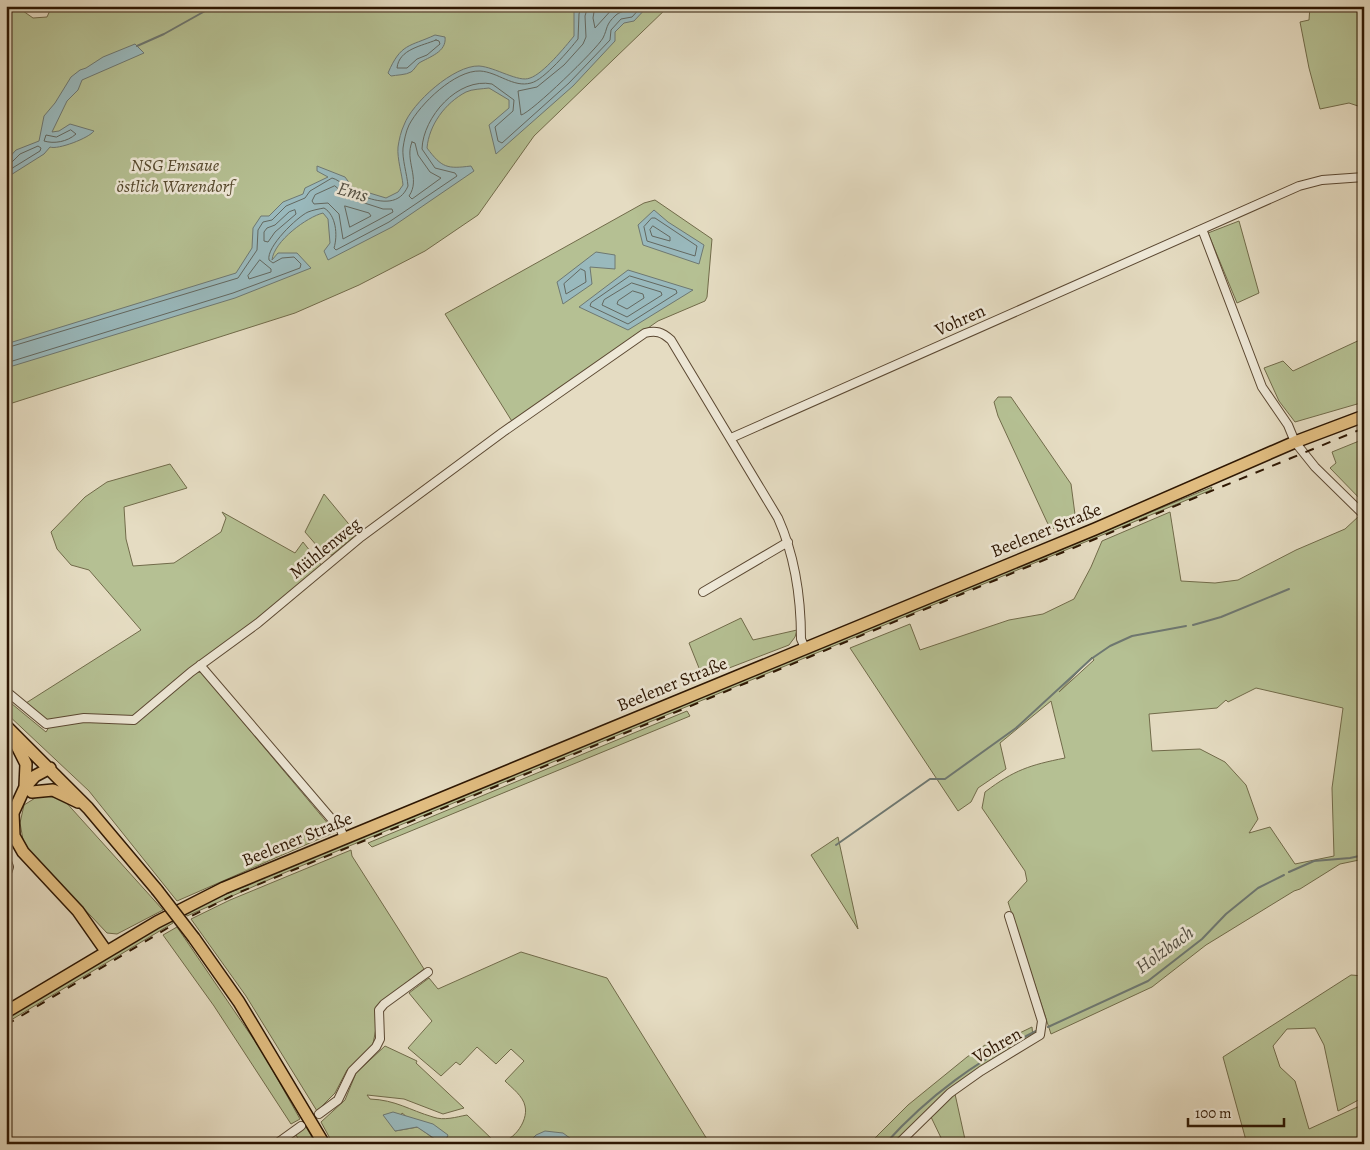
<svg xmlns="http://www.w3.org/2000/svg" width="1370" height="1150" viewBox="0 0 1370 1150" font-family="Alegreya,serif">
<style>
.green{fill:#b5c093;stroke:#716b4a;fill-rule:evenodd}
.water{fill:#99b9bd;stroke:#6e7872}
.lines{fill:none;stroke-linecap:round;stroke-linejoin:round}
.shore{stroke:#636860;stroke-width:1}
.stream{stroke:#6e7872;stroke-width:2}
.minor-casing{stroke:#5b4832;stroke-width:10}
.primary-casing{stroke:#2d1602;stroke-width:14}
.minor{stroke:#eee8d7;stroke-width:8}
.primary{stroke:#e2be81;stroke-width:11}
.rail{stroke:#2d1602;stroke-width:2;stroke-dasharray:9 9;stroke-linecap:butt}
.primary-bridge-casing{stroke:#2d1602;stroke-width:14;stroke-linecap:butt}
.primary-bridge{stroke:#e2be81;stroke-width:11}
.labels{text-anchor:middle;stroke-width:5;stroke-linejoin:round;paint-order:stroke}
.park-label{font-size:18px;font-style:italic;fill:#56492e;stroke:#eee8d7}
.street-label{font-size:18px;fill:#2d1602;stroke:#eee8d7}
.water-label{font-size:19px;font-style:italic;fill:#534f43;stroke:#eee8d7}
</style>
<rect width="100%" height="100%" fill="#e5dcc2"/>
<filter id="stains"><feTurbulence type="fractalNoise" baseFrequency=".004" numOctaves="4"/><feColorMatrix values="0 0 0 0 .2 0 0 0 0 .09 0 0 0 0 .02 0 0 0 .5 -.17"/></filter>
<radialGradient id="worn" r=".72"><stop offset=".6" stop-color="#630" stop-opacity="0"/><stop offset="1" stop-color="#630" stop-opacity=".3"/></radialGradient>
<path class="green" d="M6,6H16L33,18L47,17L52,6H669L534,136L478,215L425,251L359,285L295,313L6,405Z
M1310,6H1364V108L1349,103L1320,109L1309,68L1300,22L1309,20Z
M655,200L712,239L707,297L705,301L658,321L513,423L445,314L644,203Z
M1239,221L1259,293L1237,303L1208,233Z
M1364,338V402L1295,422L1279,401L1264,368L1283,361L1293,371Z
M998,397H1011L1071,484L1076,522L1057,530L1050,527L1047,522L998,416L994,402Z
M1364,439V503L1330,468L1336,463L1332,452Z
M170,464L187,488L124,507L126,539L133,566L174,563L221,532L226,518L222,512L295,553L303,542L322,566L257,620L134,717L50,722L43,718L26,703L141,630L89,570L71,565L57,549L51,532L85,497L107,482Z
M1212,487L1211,490L284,873L187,916L186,914L217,898L308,859Z
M324,494L357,534L332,555L324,554L305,532Z
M1170,512L1181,581L1215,583L1238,580L1296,550L1345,529L1359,516L1364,525V592L1362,593L1364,597V859L1340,864L1300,889L1294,891L1206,945L1152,987L1051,1034L1008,902L1027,881L1025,871L982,808L985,792C1014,770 1030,765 1065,758L1051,701L1000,743L1006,769L978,788L971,802L958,811L850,648L910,624L920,650L1009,620L1043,614L1074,599L1091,567L1102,541ZM1092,657L1094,660L1059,692ZM1256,688L1343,708L1332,788L1334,856L1295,864L1270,827L1249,833L1258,819L1246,785L1225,762L1200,749L1152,751L1149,714L1217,708L1226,700L1228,702Z
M741,618L753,640L797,630L795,637L789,645L703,678L689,643Z
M201,672L335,832L177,901L89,791L6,713V699L46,732L49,727L74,721L134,724L193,673Z
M687,711L690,716L372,847L368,843Z
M40,795L63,799L163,910L117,934L107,933L24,845L20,823L24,805Z
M838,837L858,929L811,855Z
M351,850L352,856L424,969L381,1002L373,1044L347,1070L335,1093L317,1111L246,996L191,919L230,900Z
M171,920L173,923L6,1023V1019Z
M177,927L263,1053L300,1119L291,1124L214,1006L163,935Z
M521,952L607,978L710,1144H333L321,1122L345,1100L356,1073L385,1046L417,1061L416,1063L464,1108L443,1114L404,1099L367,1095L370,1099C396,1100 409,1110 433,1117C444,1121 456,1117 467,1115L495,1142C511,1145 529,1122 525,1106C523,1096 512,1088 505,1081L524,1061L511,1049L496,1064L477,1047L460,1065L456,1062L441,1076L408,1048L432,1021L409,993L429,978L438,989ZM402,1113L437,1141L418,1127L395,1131Z
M1351,975L1364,976V1097L1338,1111L1324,1045L1315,1028L1287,1029L1273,1046L1280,1067L1295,1081L1309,1129L1364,1104V1144H1247L1223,1057Z
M1032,1027L1033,1038L979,1068L949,1090L893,1144H869L908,1105L967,1057L985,1045L997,1044Z
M955,1094L966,1144H944L931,1117Z
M306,1127L316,1144H301L295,1133Z"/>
<path class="water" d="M578,6H648L634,21L624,23L615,32V41L573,86L496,154L489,125L509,108V100L489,88C482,89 472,89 466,92C445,103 429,125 427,148C442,168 447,169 471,166L474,171L392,227L328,260L324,251L330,243L328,219L323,213C307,217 274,241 272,260L278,253H297L311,268L235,298L6,368V344L236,273L252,248L253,228L261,216H269L283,202L303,194L305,188L328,177L317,171V166L345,177L353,188L386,198L398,192L403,185C402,174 397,159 398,147C399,140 401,131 404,125C412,103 454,65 479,66C495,67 519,83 530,78C543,74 565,47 574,36V12Z
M435,35L445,37C447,52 429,57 419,63C416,66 414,70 411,72C406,75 396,75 391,76L388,73C401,43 409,47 435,35Z
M135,44L144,53L82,80L78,90L67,101L52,132L59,131L70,124L94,131C89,138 58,150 50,147L44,154L6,178V161L16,150L39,141L44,116L55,103L71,77L80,70L86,68L103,57Z
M654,210L668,222L704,245L699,264L643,245L638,225Z
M596,252L615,255V269L590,267L592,284L563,304L557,282Z
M628,270L693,290L628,330L579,307Z
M393,1112L433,1124L448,1135L445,1142L438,1141L417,1127L395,1131L383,1115Z
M545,1131L563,1133L578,1144H527L536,1135Z"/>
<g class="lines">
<path class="shore" d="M588,6L585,16L586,37L583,44L564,65L537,87L518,91L521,115C531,113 597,49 603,38C608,28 605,25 616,15C622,10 628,12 633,6
M595,6L593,18L595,28L615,6
M436,40L439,41L440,44L427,55L417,59L407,68H397C399,49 422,46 436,40Z
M71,130L76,134C67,142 54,144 44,141L46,135L56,137Z
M412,142L415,143L418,155L430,172L441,178L412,199L409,196C421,179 404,160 412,142Z
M6,164L11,163L20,154L38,146L41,148L40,151L6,172
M335,186L349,198L383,209H392L393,212L343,239L339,214L328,203L314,204L312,201L315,195Z
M345,206L369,213L371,216L350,227Z
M295,210L296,214L275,232L268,242L264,241V232L267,228L275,225L289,212Z
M652,218H655L697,246L695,256L647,241L644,227Z
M653,226L670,237V241L652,236L650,230Z
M260,260L271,269V272L249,279L248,276Z
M581,269L585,271L586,282L566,294L564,284Z
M630,276L676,290L677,293L628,324L590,306L591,303Z
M632,283L661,292L662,295L627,317L602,305L604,300Z
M633,291L643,294L644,298L627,309L617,304L618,301Z
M6,348L238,278L257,250L258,230L263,222L272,220L286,206L305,198L310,191L332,178C342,181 343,187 351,192C354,195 361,196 365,197C382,203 400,205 408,186C407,174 402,159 403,148C404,141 406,131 409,125C420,104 455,70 480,71C498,72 513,88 531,83C544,80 570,49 578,39L579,14L581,6
M6,363L233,293L300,268L301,264L294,257L282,258L273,263L269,260C266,247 297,217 308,212C313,210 319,209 324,208C336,215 338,235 334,248L336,250L389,222L457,176L455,173L435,168L422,149C423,117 458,77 492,84L514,100L513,111L495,127L498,141L502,143L569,83L610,40L611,30L621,19L632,17L642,6"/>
<path class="stream" d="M137,46L164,34L214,6
M1193,625L1221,617L1289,589
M836,845L930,779H945L1016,728L1091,659L1110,646L1132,636L1186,626
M1289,872L1314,861L1350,858L1364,855
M1048,1027L1148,981L1202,939L1226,914L1258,888L1284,875
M885,1144C929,1095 977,1061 1036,1031"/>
<g class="minor-casing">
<path id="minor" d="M6,9L8,6
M1202,229L1262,387L1288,425L1295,442L1315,467L1364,515
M731,438L1299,186L1322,180L1364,177
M703,592L788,542
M200,665L341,830L344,838
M6,691L46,724L84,718L134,720L191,672L258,623L361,537L503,432L645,333C656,330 662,332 671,340L778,518C795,556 801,598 801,639L805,648
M6,770V771
M6,859L9,867L6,876
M319,1114L338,1100L352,1071L376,1047L380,1039L379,1010L384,1004L428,972
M276,1144L301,1126
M898,1144L950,1093L981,1071L1040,1035L1042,1021L1009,916"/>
</g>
<g class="primary-casing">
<path id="primary" d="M6,726L88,808L157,890
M12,736L26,764L25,786
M50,768L35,776L25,787L13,813L14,836L23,852L78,911L106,951
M32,792L53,790L78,802
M194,938L239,1002L324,1144
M6,1012L157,922L224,888L1095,529L1295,442L1364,416"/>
</g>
<use href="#minor" class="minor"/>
<use href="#primary" class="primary"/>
<path class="rail" d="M6,1025L171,926L240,892L1364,428"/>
<g class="primary-bridge-casing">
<path id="primary-bridge" d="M157,890L194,938"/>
</g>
<use href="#primary-bridge" class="primary-bridge"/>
</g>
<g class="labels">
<g class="park-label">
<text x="175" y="171">NSG Emsaue<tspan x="175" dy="21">östlich Warendorf</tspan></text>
</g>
<g class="street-label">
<text transform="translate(960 320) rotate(-24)" y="6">Vohren</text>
<text transform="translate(1046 530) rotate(-22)" y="6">Beelener Straße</text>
<text transform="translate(325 548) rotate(-39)" y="6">Mühlenweg</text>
<text transform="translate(672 684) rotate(-22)" y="6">Beelener Straße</text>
<text transform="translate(297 839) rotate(-22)" y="6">Beelener Straße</text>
<text transform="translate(997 1045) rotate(-30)" y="6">Vohren</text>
</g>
<g class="water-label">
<text transform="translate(353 191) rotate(16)" y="7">Ems</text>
<text transform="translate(1164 949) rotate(-36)" y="7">Holzbach</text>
</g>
</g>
<rect width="1370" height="1150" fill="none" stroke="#e5dcc2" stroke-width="25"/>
<rect x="8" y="8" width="1355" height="1135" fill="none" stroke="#2d1602" stroke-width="2.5"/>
<rect x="12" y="12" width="1345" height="1125" fill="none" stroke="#2d1602"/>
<path d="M1188 1118v8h96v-8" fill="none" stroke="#2d1602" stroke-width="2.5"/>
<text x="1195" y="1118" font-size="15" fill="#2d1602" stroke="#eee8d7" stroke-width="4" paint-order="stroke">100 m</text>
<rect width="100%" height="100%" filter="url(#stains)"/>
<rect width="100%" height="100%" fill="url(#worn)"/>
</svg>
